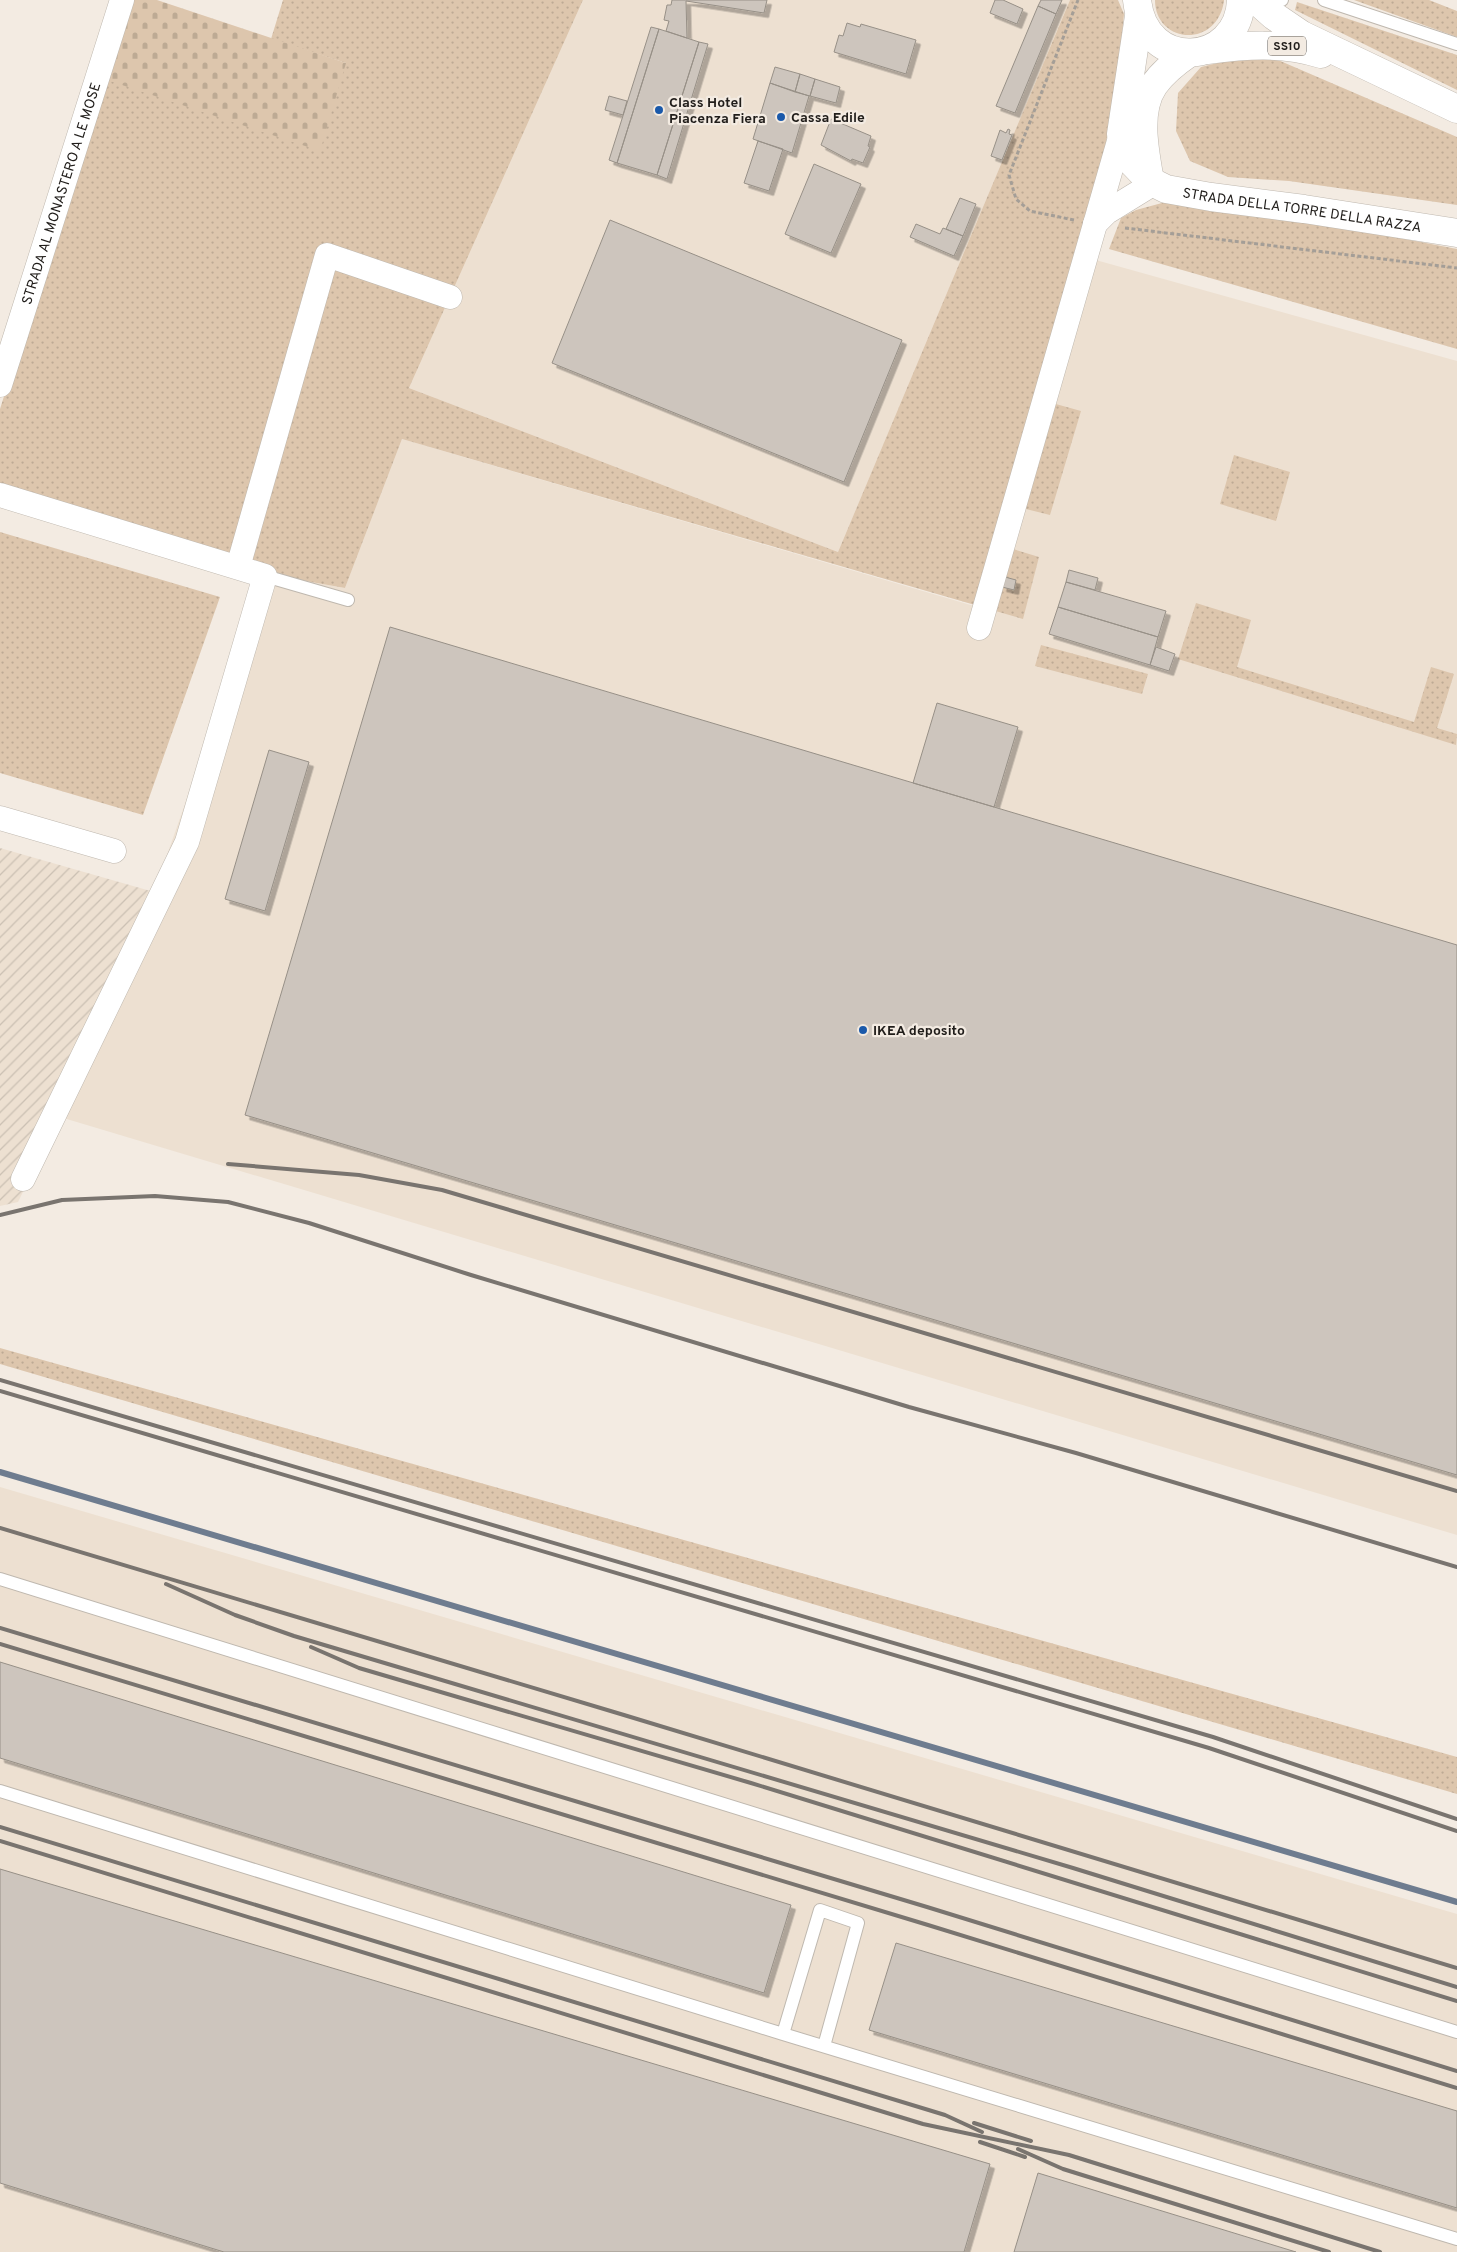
<svg xmlns="http://www.w3.org/2000/svg" width="1457" height="2252" viewBox="0 0 1457 2252" font-family="Overpass,sans-serif">
<style>
.built{fill:#ede0d1}
.industrial{fill:url(#industrial-furrows)}
.grass{fill:url(#grass-dots)}
.cemetery{fill:url(#cemetery-stones)}
.lines{fill:none;stroke-linecap:round;stroke-linejoin:round}
.stream{stroke:#6e7c8f;stroke-width:6}
.building{fill:#cdc5bd;stroke:#979087;filter:url(#shadow)}
.lane-casing{stroke:#bfb8af;stroke-width:14}
.street-casing{stroke:#bfb8af;stroke-width:25}
.secondary-casing{stroke:#bfb8af;stroke-width:29}
.primary-casing{stroke:#bfb8af;stroke-width:29}
.path{stroke:#a49e97;stroke-width:3;stroke-dasharray:4 2.5;stroke-linecap:butt}
.lane{stroke:#fff;stroke-width:12}
.street{stroke:#fff;stroke-width:24}
.secondary{stroke:#fff;stroke-width:28}
.primary{stroke:#fff;stroke-width:28}
.rail{stroke:#79746f;stroke-width:4}
.poi-dot{fill:#1a59aa;stroke:#f3ebe2;stroke-width:2}
.labels{text-anchor:middle;stroke-width:4.5;stroke-linejoin:round;paint-order:stroke}
.shield{fill:#f3ebe2;stroke:#5f5b56;stroke-width:1}
.shield-label{font-size:12px;font-weight:bold;fill:#201d1a}
.poi-label{font-size:14px;font-weight:bold;fill:#201d1a;stroke:#f3ebe2;text-anchor:start}
.street-label{font-size:14px;fill:#201d1a;stroke:#f3ebe2}
</style>
<defs>
<pattern id="industrial-furrows" width="10" height="10" patternUnits="userSpaceOnUse" patternTransform="scale(1.25)"><rect width="10" height="10" fill="#ede0d1"/><path d="M-1 1l2-2M0 10L10 0M9 11l2-2" fill="none" stroke="#cbc0b3"/></pattern>
<pattern id="grass-dots" width="8" height="8" patternUnits="userSpaceOnUse" patternTransform="scale(1.25)"><rect width="8" height="8" fill="#ddc6ad"/><path d="M2 2h.1M6 6h.1" fill="none" stroke="#bdaa94" stroke-width="1.8" stroke-linecap="round"/></pattern>
<pattern id="cemetery-stones" width="16" height="16" patternUnits="userSpaceOnUse" patternTransform="scale(1.25)"><rect width="16" height="16" fill="#ddc6ad"/><path d="M2 7V4a2 2 0 0 1 4 0v3zM10 15v-3a2 2 0 0 1 4 0v3z" fill="#bdaa94"/></pattern>
<filter id="shadow"><feDropShadow dx="4.5" dy="4.5" stdDeviation="0" flood-color="#0004"/></filter>
</defs>
<rect width="100%" height="100%" fill="#f3ebe2"/>
<path class="built" d="M583,0H1070L838,552L409,388Z
M1085,257L1457,361V1535L60,1117L154,892L266,574L345,588L402,439L981,608Z
M0,1487L1457,1914V2252H0Z"/>
<path class="industrial" d="M0,848L154,892L60,1117L18,1202L0,1206Z"/>
<path class="grass" d="M283,0H583L409,388L838,552L1070,0H1118L1124,14L1118,77L1085,257L1045,401L1081,411L1050,515L1014,506L1003,546L1039,557L1023,619L402,439L345,588L266,574L0,496V409L104,79L346,63L271,39Z
M1155,0H1224V1C1217,49 1155,44 1155,0Z
M1354,0H1429L1457,11V37Z
M1297,2L1457,55V90L1295,10Z
M1230,60H1278L1457,137V205L1289,181L1228,177L1190,161L1176,131L1178,93L1201,67Z
M1173,200L1332,225L1457,249V349L1109,249L1121,218L1136,210Z
M1234,455L1290,472L1276,521L1220,504Z
M0,532L220,597L143,815L0,773Z
M1196,603L1251,620L1237,667L1414,722L1431,667L1454,674L1437,728L1457,734L1456,745L1178,659Z
M1041,645L1148,674L1142,694L1035,666Z
M0,1348L1457,1757V1794L0,1364Z"/>
<path class="cemetery" d="M129,0H157L346,63L320,151L104,79Z"/>
<g class="lines">
<path class="stream" d="M0,1472L1457,1902"/>
</g>
<path class="building" d="M672,0H767L764,13L686,1L687,38L666,31L669,21L664,20L667,5H671Z
M995,0H1003L1023,9L1017,24L990,13Z
M1041,0H1062L1056,14L1038,6Z
M1038,6L1056,14L1015,113L996,106Z
M847,23L860,27L861,24L916,40L906,74L834,52L839,35L843,36Z
M651,27L659,29L617,163L609,160Z
M659,29L699,42L657,175L617,163Z
M699,42L708,44L667,179L657,175Z
M775,67L800,74L795,92L770,83Z
M800,74L815,79L810,96L795,92Z
M815,79L840,87L836,103L810,96Z
M770,83L809,96L792,153L753,139Z
M609,96L627,101L623,115L605,110Z
M831,119L871,136L868,146L870,147L863,163L852,159L851,161L821,145Z
M1008,129L1010,130L1009,134L1012,135L1002,160L991,156L1000,130L1006,133Z
M758,141L783,149L769,191L744,183Z
M814,164L861,184L831,253L785,234Z
M960,198L976,204L963,236L946,229Z
M610,220L902,340L844,482L552,363Z
M916,224L940,234L943,228L963,236L954,256L910,237Z
M1069,570L1098,578L1095,590L1066,582Z
M1005,577L1016,580L1014,590L1002,587Z
M1066,582L1166,611L1158,637L1058,607Z
M1058,607L1158,637L1150,665L1049,634Z
M390,627L1457,945V1475L245,1115Z
M1156,647L1175,654L1169,671L1150,665Z
M937,703L1018,727L994,807L913,783Z
M269,750L309,762L265,911L225,899Z
M0,1662L791,1905L764,1993L0,1758Z
M0,1869L990,2164L964,2252H224L0,2183Z
M896,1943L1457,2111V2208L869,2030Z
M1038,2173L1296,2252H1014Z"/>
<g class="lines">
<g class="lane-casing">
<path id="lane" d="M1324,0L1457,44
M1260,2L1282,0
M265,576L348,600
M0,1579L1457,2032
M0,1791L783,2034
M824,2046L858,1923L820,1910L783,2034L1457,2239"/>
</g>
<g class="street-casing">
<g id="street">
<path d="M1095,224L1107,212L1146,188L1150,181"/>
<path id="s1" d="M0,385L122,0"/>
<path d="M0,495L265,576L187,842L23,1179"/>
<path d="M238,567L327,255L450,297"/>
<path d="M979,628L1121,134"/>
<path d="M0,818L114,851"/>
</g>
</g>
<g class="secondary-casing">
<g id="secondary">
<path id="s2" d="M1139,16L1121,134L1127,157L1150,181L1166,189L1211,197L1304,209L1457,233"/>
<path d="M1150,181C1145,152 1136,111 1154,85C1163,72 1176,62 1189,53"/>
</g>
</g>
<g class="primary-casing">
<path id="primary" d="M1137,0C1145,74 1239,66 1241,0
M1256,0L1274,16L1302,35L1457,109
M1207,50C1246,45 1282,42 1321,54"/>
</g>
<path class="path" d="M1074,220L1030,211L1016,199L1009,175L1078,0
M1125,228L1457,268"/>
<use href="#lane" class="lane"/>
<use href="#street" class="street"/>
<use href="#secondary" class="secondary"/>
<use href="#primary" class="primary"/>
<path class="rail" d="M228,1164L359,1175L442,1190L1457,1491
M0,1215L62,1200L155,1196L228,1202L309,1223L471,1275L909,1407L1076,1453L1457,1567
M0,1380L1213,1737L1457,1819
M0,1391L1209,1748L1457,1831
M0,1528C486,1674 972,1818 1457,1968
M166,1584L235,1615L294,1636L1073,1868L1457,1987
M0,1628L927,1907L1457,2071
M0,1644L928,1925L1457,2088
M311,1647L359,1668L751,1783L1457,2001
M0,1827L945,2115L982,2132
M0,1841L923,2124L1069,2155L1380,2252
M974,2123L1031,2141
M980,2142L1025,2157
M1018,2149L1063,2169L1329,2252"/>
</g>
<g class="poi-dot">
<circle cx="659" cy="110" r="5"/>
<circle cx="781" cy="117" r="5"/>
<circle cx="863" cy="1030" r="5"/>
</g>
<g class="labels">
<rect class="shield" x="1268" y="36.5" width="38" height="19" rx="4"/>
<g class="shield-label">
<text x="1287" y="50">SS10</text>
</g>
<g class="poi-label">
<text x="669" y="107">Class Hotel<tspan x="669" dy="16">Piacenza Fiera</tspan></text>
<text x="791" y="122">Cassa Edile</text>
<text x="873" y="1035">IKEA deposito</text>
</g>
<g class="street-label">
<text dy="5" stroke="none"><textPath href="#s1" startOffset="201">STRADA AL MONASTERO A LE MOSE</textPath></text>
<text dy="5" stroke="none"><textPath href="#s2" startOffset="332">STRADA DELLA TORRE DELLA RAZZA</textPath></text>
</g>
</g>
</svg>
